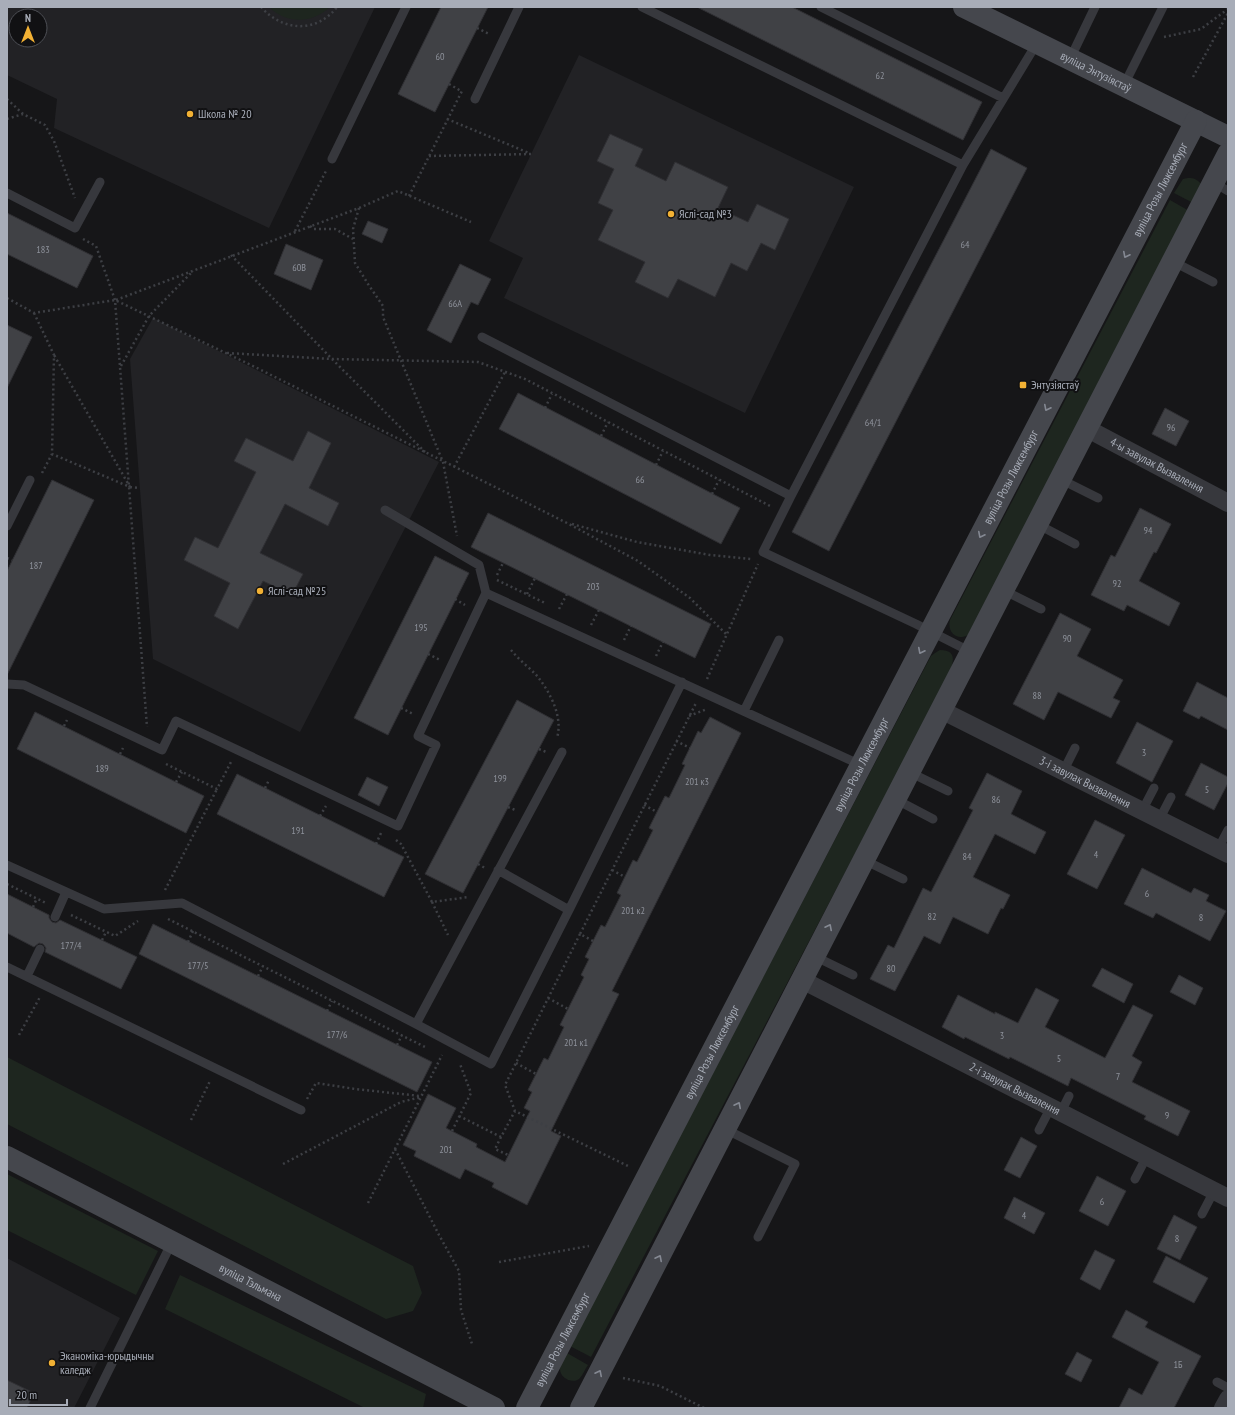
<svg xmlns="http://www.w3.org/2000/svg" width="1235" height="1415" viewBox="0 0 1235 1415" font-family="'PT Sans Narrow',sans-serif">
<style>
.built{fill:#222225;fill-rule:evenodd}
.green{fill:#1e261f}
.building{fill:#404145;stroke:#303034}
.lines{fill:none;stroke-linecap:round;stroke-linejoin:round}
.path{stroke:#3d3f44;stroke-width:2.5;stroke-dasharray:2 3;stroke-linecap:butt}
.lane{stroke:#37383d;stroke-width:9}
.street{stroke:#37383d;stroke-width:18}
.secondary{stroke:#45474d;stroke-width:22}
.oneway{stroke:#858993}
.poi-dot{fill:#f2b134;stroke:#111113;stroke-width:1.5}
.labels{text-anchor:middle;stroke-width:4;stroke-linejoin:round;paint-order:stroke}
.number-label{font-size:10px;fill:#8e929b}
.street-label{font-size:12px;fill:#a8adb8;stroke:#111113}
.poi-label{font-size:12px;fill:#a8adb8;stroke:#111113;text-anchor:start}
</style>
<rect width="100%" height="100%" fill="#161618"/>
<path class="built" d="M7,7H375L269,228L54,128L57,99L7,75ZM16,16H40V40H16Z
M579,55L854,187L745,413L504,298L523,258L489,241Z
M153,318L439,462L300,732L153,659L130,359Z
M7,1258L120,1318L74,1408H7Z"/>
<path class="green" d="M269,7H330C312,24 286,24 269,7Z
M1188,178C1194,178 1197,179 1201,184L1195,204L1174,193L1183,179Z
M1170,200L1191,212L968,635C957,641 947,633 950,620Z
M940,650C960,650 952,666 947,678L591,1357L570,1346L931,656L935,653Z
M7,1057L413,1266L422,1293L413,1311L386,1319L7,1124Z
M7,1174L158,1251L136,1295L7,1230Z
M180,1275L426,1394L423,1408H365L165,1309Z
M567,1353L588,1365C585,1369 583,1375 579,1379C572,1384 560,1378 560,1369C560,1363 564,1358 567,1353Z"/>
<path class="building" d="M441,7H488L435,112L398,94Z
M697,7H792L982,102L963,140Z
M610,134L643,149L635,166L666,181L675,162L728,187L718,208L748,222L757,204L789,219L775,250L761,243L747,271L731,263L715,297L678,279L668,298L635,282L645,262L598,240L613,210L598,203L614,169L597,161Z
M991,149L1027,168L829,551L792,532Z
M7,213L93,256L77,288L7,254Z
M368,221L388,229L382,243L362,234Z
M286,244L323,260L311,290L274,274Z
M460,264L491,279L478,305L471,302L451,343L427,330Z
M7,325L32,337L7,388Z
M518,393L740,508L721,544L499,429Z
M1165,408L1189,421L1176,446L1152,434Z
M308,431L331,443L309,488L339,503L328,526L285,504L260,553L303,574L292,595L263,581L238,629L214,616L230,583L184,560L195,537L218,548L256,472L234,461L246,438L293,461Z
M52,480L94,500L7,675V571Z
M1140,508L1171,524L1156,553L1154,552L1139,581L1180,603L1169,626L1127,605L1124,611L1091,595L1111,555L1115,557Z
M488,513L711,624L695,658L471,547Z
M435,556L469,573L388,735L354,718Z
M1060,613L1091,629L1077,656L1123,680L1113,698L1120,701L1111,718L1058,692L1044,720L1013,704Z
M1197,682L1228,698V730L1201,716L1199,719L1183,711Z
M517,700L554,720L463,893L425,874Z
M35,712L204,796L186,833L17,749Z
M710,717L741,733L612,991L619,994L551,1131L561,1136L527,1205L492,1187L494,1183L465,1169L460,1179L414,1156L416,1151L403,1145L428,1094L456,1108L446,1128L477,1144L476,1147L505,1162L530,1111L524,1108L532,1092L528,1090L544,1058L548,1060L564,1027L560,1025L584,977L581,975L589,959L585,957L601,925L605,927L621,895L617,893L633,860L637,862L653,830L649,828L665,796L669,798L685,765L682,764L698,731L701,733Z
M1137,722L1173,741L1152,782L1116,763Z
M1201,763L1228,777V783L1214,810L1185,795Z
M987,773L1022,791L1011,814L1046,832L1035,854L995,834L973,877L1010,895L1003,909L1001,908L988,934L953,917L940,944L924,936L895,991L870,979L888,945L894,948L923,888L931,892L973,810L969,808Z
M237,774L404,857L384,897L217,814Z
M367,777L388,787L379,806L358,795Z
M1095,820L1125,835L1097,889L1067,874Z
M1142,868L1191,893L1194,888L1209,895L1206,901L1226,911L1210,941L1156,913L1153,918L1124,904Z
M7,894L49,915V918L52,922L56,923L60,920L137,957L121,989L45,952L46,948L43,944L39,943L34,947L7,933Z
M153,924L432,1062L417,1092L139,954Z
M1102,968L1133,984L1124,1003L1092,986Z
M1179,975L1203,988L1195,1005L1170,992Z
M1036,988L1059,1000L1045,1027L1105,1058L1133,1005L1153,1015L1132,1056L1142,1062L1132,1082L1190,1111L1178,1136L1144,1119L1146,1116L1071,1078L1068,1086L1010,1057L1009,1059L965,1037L964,1039L942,1027L958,995L995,1014V1012L1018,1023Z
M1021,1137L1037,1146L1020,1178L1004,1170Z
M1097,1176L1126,1191L1108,1226L1079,1211Z
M1014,1197L1045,1213L1034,1234L1004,1218Z
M1174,1215L1197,1227L1180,1260L1157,1249Z
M1095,1250L1115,1260L1100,1290L1080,1279Z
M1166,1256L1208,1278L1194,1303L1153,1282Z
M1126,1310L1148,1322L1145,1327L1201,1356L1174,1408H1119L1129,1388L1142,1395L1159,1362L1112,1337Z
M1077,1352L1092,1360L1081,1382L1065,1374Z
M7,1380L34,1393L27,1408H7Z"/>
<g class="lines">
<path class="path" d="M261,7C282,31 316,34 337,7
M477,28L489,34
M1164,37L1201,29L1228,9
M1193,77L1228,13
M449,84L461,91
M7,99L23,114L45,125L54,141L75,198
M7,119L23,114
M447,119L529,153
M429,156L531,154
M409,196L462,91
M359,208L353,229L355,263L368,284L383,306V317L443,462L457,536
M310,226L314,229H335L353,239
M295,231L326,171
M83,239L96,246L115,300L147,727
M231,255L332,359L425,452
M7,298L34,313L115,300L255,367L567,523L638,561L690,598L727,635
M116,300L359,208L398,191L471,222
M34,313L54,355L52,454L130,487L54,355
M227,353L332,359L478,362L525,379L770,506
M121,366L149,316L193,271
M545,408L552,394
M601,436L608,422
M656,465L663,451
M454,467L505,372
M42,473L52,454
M130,487L139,488
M712,494L719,480
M572,524L637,542L710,555L751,559
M7,558L12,560
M497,575L503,563
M497,580L545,603
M527,594L535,578
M455,599L465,605
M559,609L567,594
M591,625L599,610
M624,640L631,626
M511,650C519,660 530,668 538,677C551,694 563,717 557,738
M428,654L440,660
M656,656L663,642
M707,679L758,564
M401,708L413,714
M689,716L707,709
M64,726L67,720
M676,741L690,748
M539,749L546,752
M120,754L123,748
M166,764L217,789L231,762
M176,782L182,772
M265,788L269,780
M644,805L657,812
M508,807L515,810
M320,816L326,806
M396,840L401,844L432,902L469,897
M376,844L381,833
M478,864L485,868
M612,870L625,877
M7,884L46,903
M165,890L217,789
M432,902L448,935
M33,907L37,898
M71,915L115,936L138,921
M168,919L425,1047
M580,934L505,1085L515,1111L630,1167
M102,940L106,932
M593,941L580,934L696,703
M188,942L193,931
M258,976L263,966
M548,998L568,1009
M327,1011L332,1001
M19,1035L40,997
M397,1045L402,1035
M516,1063L536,1074
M307,1099L316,1083L355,1089L420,1096
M459,1116L501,1137L515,1111
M191,1120L210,1081
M452,1131L471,1093L460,1064
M501,1137L495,1149L508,1155
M395,1149L439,1235L459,1271L461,1310L472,1344
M283,1164L401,1102L421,1097
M368,1203L442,1055
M499,1262L589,1246
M623,1378L660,1386L704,1408"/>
<path class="lane" d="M642,7L963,165L791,496L763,552L916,624L971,652
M821,7L1003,98
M1070,59L1095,7
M1124,85L1163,7
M475,99L519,7
M332,159L406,7
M963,165L1037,43
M1213,182L1228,191
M7,193L75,228L100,182
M1172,261L1213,282
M482,337L791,496
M1060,479L1098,498
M385,510L479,565L486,593
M1037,524L1075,544
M7,526L30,480
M1003,590L1041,609
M7,684L24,685L162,750L176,721L398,826L436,745L418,736L486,593L861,765
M744,711L779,640
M909,772L948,791
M1063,772L1075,748
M895,799L933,819
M1142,811L1154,788
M1159,820L1171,797
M1218,849L1228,830
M864,860L903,879
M7,865L104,909L182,903L416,1024L491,1064L569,910L498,870
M569,910L682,682
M55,917L66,892
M814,956L853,975
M7,967L301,1110
M27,976L40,949
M416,1024L562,752
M1061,1112L1069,1096
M725,1129L795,1164L758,1237
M1039,1130L1051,1107
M1135,1179L1147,1156
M1202,1214L1214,1191
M1217,1382L1228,1388
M90,1408L172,1242"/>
<g class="street">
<path id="s1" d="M1086,428L1228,503"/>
<path id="s2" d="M941,710L1228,854"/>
<path id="s3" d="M802,980L1228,1198"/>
<path d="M1223,1408L1228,1399"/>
</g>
<g class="secondary">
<path id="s4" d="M964,7L1228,137"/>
<path id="s5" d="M7,1157L494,1408"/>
<path id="s6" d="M527,1408L1196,121"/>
<path d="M581,1408L1228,154"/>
</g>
</g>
<defs><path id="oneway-chevron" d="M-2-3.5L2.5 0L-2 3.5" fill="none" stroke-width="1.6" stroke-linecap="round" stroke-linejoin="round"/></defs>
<g class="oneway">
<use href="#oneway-chevron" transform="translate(1126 255) rotate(117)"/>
<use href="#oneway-chevron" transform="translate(1047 408) rotate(117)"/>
<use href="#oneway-chevron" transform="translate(981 535) rotate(117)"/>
<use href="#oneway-chevron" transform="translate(921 651) rotate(117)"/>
<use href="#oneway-chevron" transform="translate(829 927) rotate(-63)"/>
<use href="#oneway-chevron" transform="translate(738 1105) rotate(-63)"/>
<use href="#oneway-chevron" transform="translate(659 1258) rotate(-63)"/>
<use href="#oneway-chevron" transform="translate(599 1373) rotate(-63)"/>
</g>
<g class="poi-dot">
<circle cx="190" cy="114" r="4"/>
<circle cx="671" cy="214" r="4"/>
<rect x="1019" y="381" width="8" height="8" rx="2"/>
<circle cx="260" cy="591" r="4"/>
<circle cx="52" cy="1363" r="4"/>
</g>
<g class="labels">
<g class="number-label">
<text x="440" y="60">60</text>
<text x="880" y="79">62</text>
<text x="965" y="248">64</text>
<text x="43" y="253">183</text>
<text x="299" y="271">60В</text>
<text x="455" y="307">66А</text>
<text x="873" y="426">64/1</text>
<text x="1171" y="431">96</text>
<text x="640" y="483">66</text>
<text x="1148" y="534">94</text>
<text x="36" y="569">187</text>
<text x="1117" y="587">92</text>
<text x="593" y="590">203</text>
<text x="421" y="631">195</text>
<text x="1067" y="642">90</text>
<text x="1037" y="699">88</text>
<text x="1144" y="756">3</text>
<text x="102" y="772">189</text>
<text x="500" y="782">199</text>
<text x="697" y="785">201 к3</text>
<text x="1207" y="793">5</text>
<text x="996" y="803">86</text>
<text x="298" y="834">191</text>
<text x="1096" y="858">4</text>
<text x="967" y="860">84</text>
<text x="1147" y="897">6</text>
<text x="633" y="914">201 к2</text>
<text x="932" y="920">82</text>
<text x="1201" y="921">8</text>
<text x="71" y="949">177/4</text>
<text x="198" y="969">177/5</text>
<text x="891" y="972">80</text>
<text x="337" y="1038">177/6</text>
<text x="1002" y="1039">3</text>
<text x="576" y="1046">201 к1</text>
<text x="1059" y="1062">5</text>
<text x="1118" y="1080">7</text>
<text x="1167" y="1119">9</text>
<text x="446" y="1153">201</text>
<text x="1102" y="1205">6</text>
<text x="1024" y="1219">4</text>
<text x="1177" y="1242">8</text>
<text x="1178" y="1368">1Б</text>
</g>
<g class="street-label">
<text dy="4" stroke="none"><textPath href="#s4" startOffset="147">вуліца Энтузіястаў</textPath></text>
<text dy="4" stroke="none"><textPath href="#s6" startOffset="1373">вуліца Розы Люксембург</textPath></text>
<text dy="4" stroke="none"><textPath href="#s1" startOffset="80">4-ы завулак Вызвалення</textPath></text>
<text dy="4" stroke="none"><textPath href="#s6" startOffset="1049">вуліца Розы Люксембург</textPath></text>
<text dy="4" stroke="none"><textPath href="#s6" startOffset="725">вуліца Розы Люксембург</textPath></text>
<text dy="4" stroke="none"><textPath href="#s2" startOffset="161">3-і завулак Вызвалення</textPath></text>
<text dy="4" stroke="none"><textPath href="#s6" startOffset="401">вуліца Розы Люксембург</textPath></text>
<text dy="4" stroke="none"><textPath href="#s3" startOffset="239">2-і завулак Вызвалення</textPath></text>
<text dy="4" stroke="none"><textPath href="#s5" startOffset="274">вуліца Тэльмана</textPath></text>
<text dy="4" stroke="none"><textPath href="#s6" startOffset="77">вуліца Розы Люксембург</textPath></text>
</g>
<g class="poi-label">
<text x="198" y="118">Школа № 20</text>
<text x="679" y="218">Яслі-сад №3</text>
<text x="1031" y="389">Энтузіястаў</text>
<text x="268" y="595">Яслі-сад №25</text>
<text x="60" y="1360">Эканоміка-юрыдычны<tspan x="60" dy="14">каледж</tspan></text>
</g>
</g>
<rect width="1235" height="1415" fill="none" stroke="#a8adb8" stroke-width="16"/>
<g transform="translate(28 28)"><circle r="19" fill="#111113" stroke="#4d4f55"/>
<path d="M0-3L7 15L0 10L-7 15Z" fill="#f2b134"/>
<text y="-6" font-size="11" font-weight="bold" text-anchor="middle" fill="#a8adb8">N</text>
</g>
<path d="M10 1399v6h57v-6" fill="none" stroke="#a8adb8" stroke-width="2"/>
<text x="16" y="1399" font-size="12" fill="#a8adb8" stroke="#111113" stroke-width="3" paint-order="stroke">20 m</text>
</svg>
